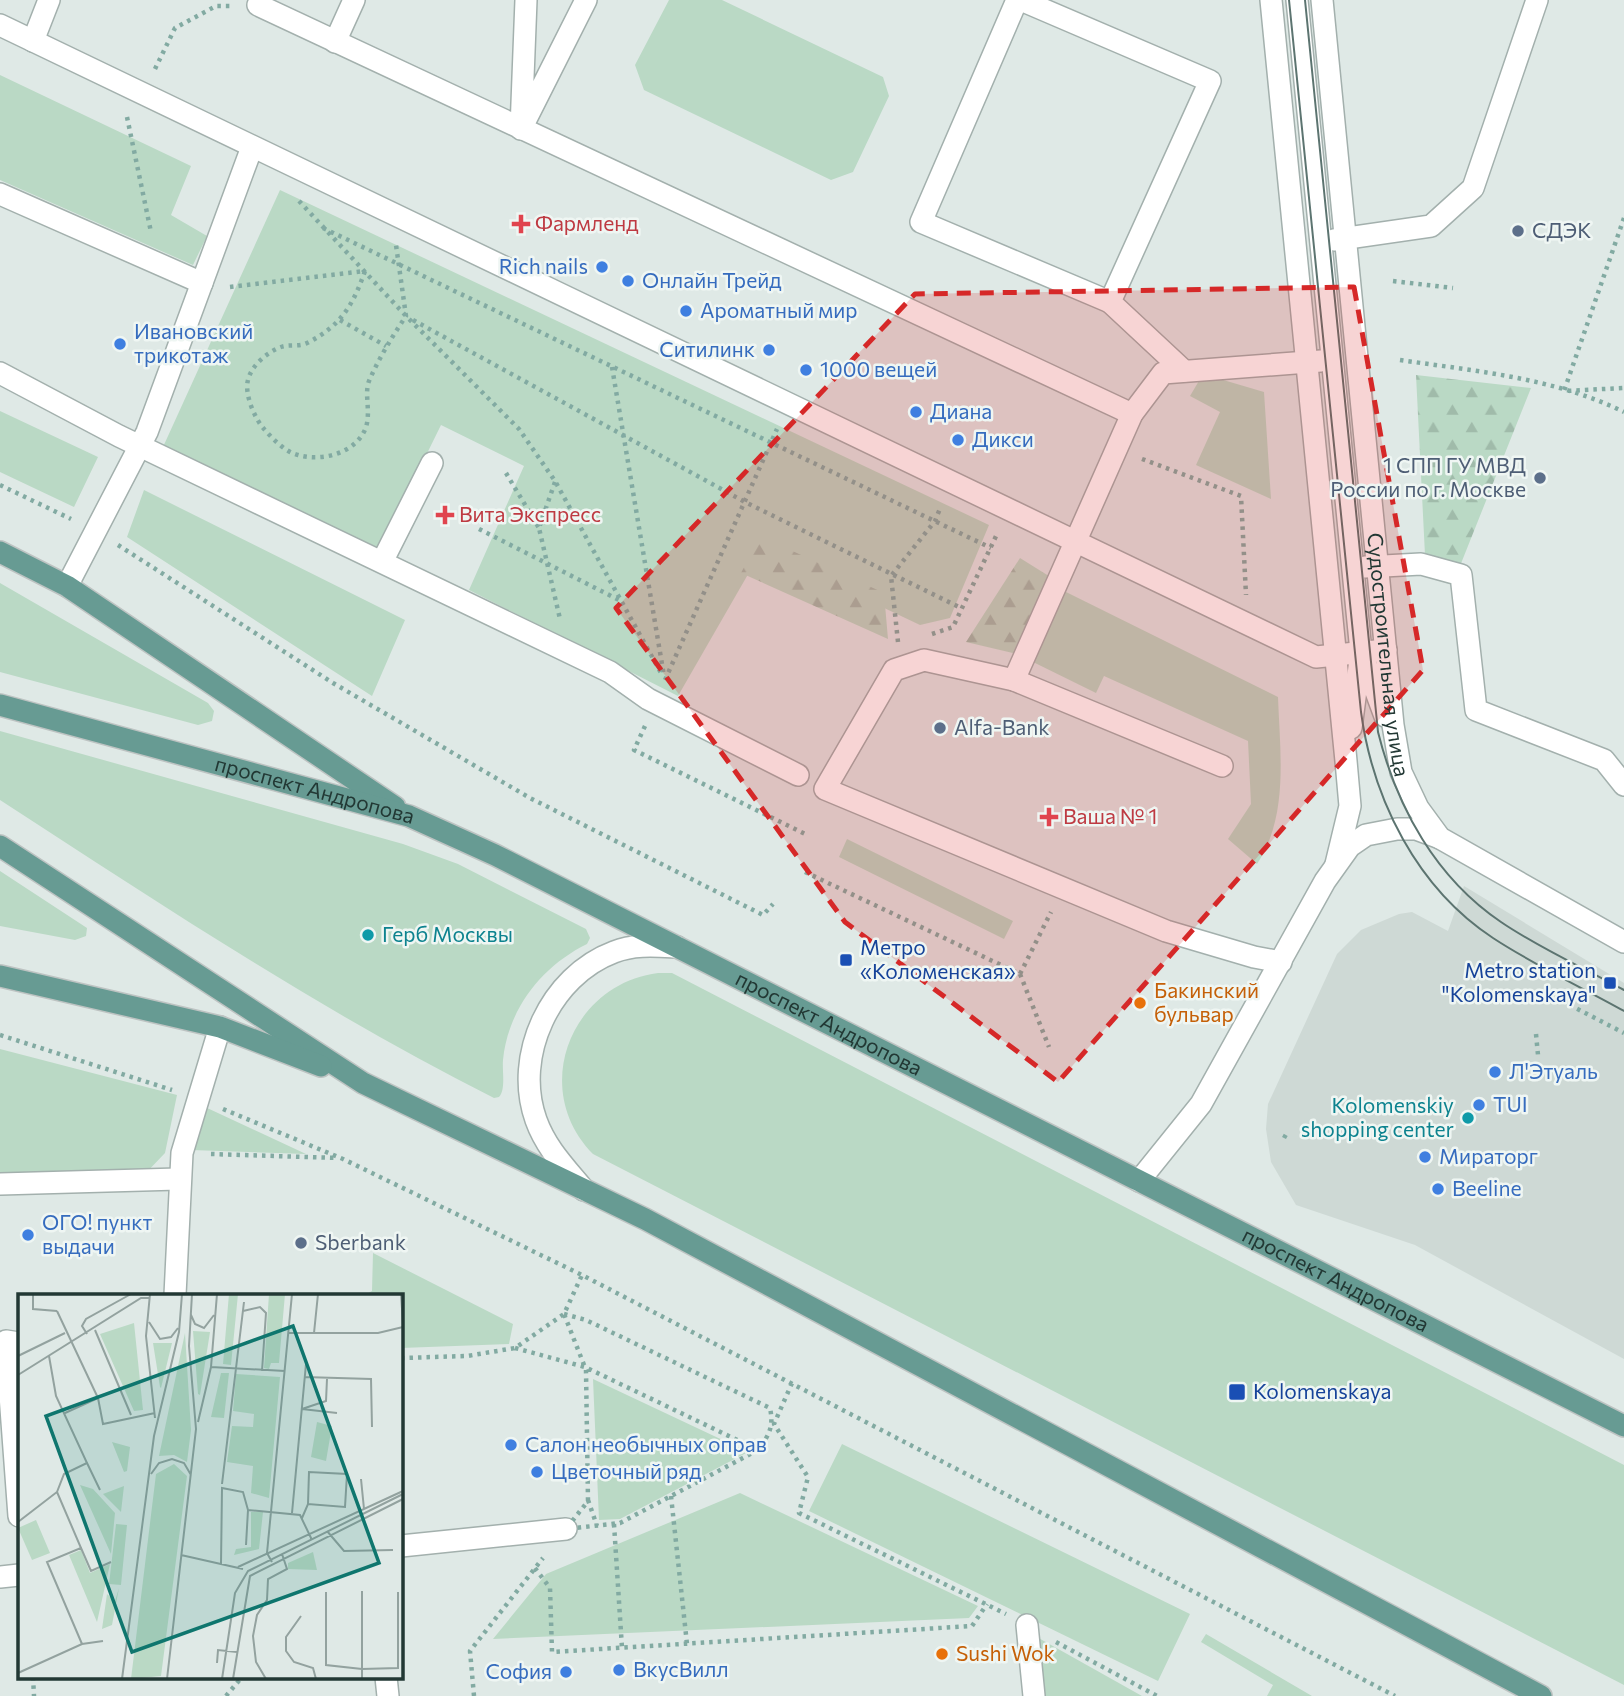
<svg xmlns="http://www.w3.org/2000/svg" width="1624" height="1696" viewBox="0 0 1624 1696" font-family="Commissioner,sans-serif">
<style>
.built{fill:#ced9d5}
.green{fill:#bad9c5}
.forest{fill:url(#forest-firs)}
.lines{fill:none;stroke-linecap:round;stroke-linejoin:round}
.minor-casing{stroke:#a3b0ad;stroke-width:24}
.major-casing{stroke:#bdc3c2;stroke-width:24}
.path{stroke:#82aaa2;stroke-width:4.5;stroke-dasharray:3.5 5;stroke-linecap:butt}
.minor{stroke:#fff;stroke-width:21}
.major{stroke:#679b93;stroke-width:21}
.tram{stroke:#5c7470;stroke-width:2}
.marked{fill:#d62828;fill-opacity:0.2;stroke:#d62828;stroke-width:5;stroke-dasharray:14 9;stroke-linejoin:round}
.health-dot{fill:#e0444e;stroke:#eff6f3;stroke-width:2.5}
.service-dot{fill:#5c6f8a;stroke:#eff6f3;stroke-width:2.5}
.shop-dot{fill:#3f7fe0;stroke:#eff6f3;stroke-width:2.5}
.culture-dot{fill:#0f9aa8;stroke:#eff6f3;stroke-width:2.5}
.transit-dot{fill:#1a4fb4;stroke:#eff6f3;stroke-width:2.5}
.food-dot{fill:#e8710a;stroke:#eff6f3;stroke-width:2.5}
.labels{text-anchor:middle;stroke-width:5;stroke-linejoin:round;paint-order:stroke}
.health-label{font-size:21px;fill:#be3a42;stroke:#eff6f3;text-anchor:start}
.service-label{font-size:21px;fill:#4e5e75;stroke:#eff6f3;text-anchor:start}
.shop-label{font-size:21px;fill:#366cbe;stroke:#eff6f3;text-anchor:start}
.street-label{font-size:21px;fill:#223834;stroke:#eff6f3}
.culture-label{font-size:21px;fill:#0d838f;stroke:#eff6f3;text-anchor:start}
.transit-label{font-size:21px;fill:#164399;stroke:#eff6f3;text-anchor:start}
.food-label{font-size:21px;fill:#c56008;stroke:#eff6f3;text-anchor:start}
.inset-road{fill:none;stroke:#93a29f;stroke-width:2}
.view{fill:#0f766e;fill-opacity:0.15;stroke:#0f766e;stroke-width:3.5}
.inset-edge{fill:none;stroke:#223834;stroke-width:3.5}
</style>
<defs>
<pattern id="forest-firs" width="22" height="20" patternUnits="userSpaceOnUse" patternTransform="scale(1.75)"><rect width="22" height="20" fill="#bad9c5"/><path d="M5 1l3.5 6h-7zM16 11l3.5 6h-7z" fill="#a0bbaa"/></pattern>
</defs>
<rect width="100%" height="100%" fill="#dfe9e6"/>
<path class="built" d="M1464,886L1624,983V1359L1415,1245L1296,1205L1271,1162L1266,1129L1268,1104L1337,954L1361,930L1399,914L1412,912L1448,931Z"/>
<path class="green" d="M669,0H722L883,77L889,96L853,172L831,180L644,90L635,65Z
M0,75L191,166L171,215L207,236L193,265L0,180Z
M280,190L989,525L950,618L920,625L762,550L678,696L469,590L524,466L441,425L379,551L163,447Z
M1203,374L1264,392L1271,499L1196,465L1220,412L1190,396Z
M0,411L98,457L74,507L0,472Z
M144,490L405,620L372,696L127,537Z
M0,583L208,703L214,711L212,721L198,725L0,672Z
M1064,591L1278,697C1280,753 1289,816 1257,864L1228,839L1251,804L1248,741L1104,676L1096,693L1033,662Z
M0,731L403,844L458,864L586,929L590,938L587,944C542,966 508,1009 503,1060C502,1071 506,1089 499,1097L494,1098C321,1011 162,905 0,800Z
M847,839L1013,921L1004,939L839,857Z
M0,871L87,928L86,936L75,940L0,926Z
M658,973H672L1624,1465V1685L593,1154C529,1089 571,984 658,973Z
M0,1049L177,1095L165,1153L143,1176L0,1179Z
M205,1107L306,1154L191,1150Z
M373,1253L513,1324L509,1344L401,1348V1295H365L372,1291Z
M593,1379L748,1452L620,1519L599,1520Z
M842,1444L1190,1614L1158,1681L809,1511Z
M740,1493L978,1606L969,1618L493,1639L546,1574Z
M1206,1634L1312,1696H1267L1273,1685L1201,1642Z
M1035,1636L1142,1696H1042Z"/>
<path class="forest" d="M1416,375L1531,388L1460,566L1425,555Z
M760,536L884,593L888,639L741,573Z
M1020,558L1052,578L1017,654L966,642Z"/>
<g class="lines">
<g class="minor-casing">
<g id="minor">
<path d="M526,0L521,129L586,0"/>
<path d="M1017,0L921,222L1110,302"/>
<path d="M1021,0L1210,81L1110,302L1184,371"/>
<path d="M1271,0L1346,761L1350,806L1336,864"/>
<path d="M1297,0L1361,652L1351,728"/>
<path id="s1" d="M1322,0L1393,725L1401,772L1418,808L1440,838L1624,942"/>
<path d="M258,5L1132,414"/>
<path d="M0,25L1316,657L1386,650"/>
<path d="M33,41L49,0"/>
<path d="M335,42L354,0"/>
<path d="M0,194L202,283"/>
<path d="M1334,240L1431,226L1473,188L1537,0"/>
<path d="M0,373L119,436L610,672L648,699L798,775"/>
<path d="M383,560L432,463"/>
<path d="M1365,567L1421,564L1461,575L1476,710L1604,760L1624,785"/>
<path d="M67,586L147,432L252,147"/>
<path d="M1362,654L1385,716"/>
<path d="M1014,680L924,660L894,670L825,789L1166,931L1254,957L1281,962"/>
<path d="M1222,766L1014,680L1132,414L1163,373L1321,361"/>
<path d="M1139,1181L1201,1104L1325,881L1350,846L1366,835L1397,829H1416L1440,838"/>
<path d="M0,1184L178,1179"/>
<path d="M584,1190C565,1167 546,1148 536,1120C513,1056 550,976 614,952C634,944 656,946 677,947"/>
<path d="M175,1295L182,1153L220,1027"/>
<path d="M19,1343L6,1341L19,1516"/>
<path d="M401,1546L566,1529"/>
<path d="M0,1577L19,1575"/>
<path d="M1027,1625L1034,1696"/>
<path d="M386,1677L388,1696"/>
</g>
</g>
<g class="major-casing">
<g id="major">
<path d="M0,552L67,586L395,807"/>
<path id="s2" d="M0,705L409,816L495,855L1624,1426"/>
<path d="M0,846L363,1083L645,1219L1541,1696"/>
<path d="M0,976L220,1027L321,1066"/>
</g>
</g>
<path class="path" d="M155,69L175,28L216,6H231
M127,117L151,232
M299,201L406,316L519,429L555,481L661,673
M1624,218L1564,391L1624,388
M323,228L991,548
M1393,281L1453,288
M230,287L365,271C353,305 341,326 307,343C299,347 289,344 281,347C267,352 251,366 248,380C244,394 255,419 264,429C273,439 285,452 298,455C322,462 357,453 366,427C371,411 364,394 369,381C379,358 392,337 406,316L396,245
M340,320L386,346
M413,320L745,502L961,608
M1400,360C1475,371 1555,378 1624,412
M612,367L664,676
M1142,459L1241,496L1246,595
M506,473L539,528
M555,482L539,528L560,619
M0,485L71,519
M479,529L621,601
M118,545L333,683L530,798L763,915L773,904
M932,634L953,627L997,534
M898,642L891,576L935,521L941,506
M665,680L777,429
M645,726L634,750L805,834
M805,872L1020,974L1051,912
M1020,974L1049,1047
M1562,1001L1624,1033
M1536,1034L1538,1055
M0,1035L172,1090
M223,1109L343,1159L582,1275L1395,1696
M1284,1138L1288,1131
M211,1154L338,1158
M564,1314L586,1320L770,1408C774,1427 769,1435 758,1450L620,1523L566,1529L588,1501L586,1370Z
M515,1348L585,1367L758,1450
M401,1358L467,1356L515,1348L564,1314L582,1275
M792,1383L774,1424L808,1477L799,1513L1006,1614
M671,1496L687,1644
M588,1500L597,1526
M614,1524L622,1648
M535,1568L550,1588L552,1652L972,1626L987,1604
M1056,1642L1157,1696
M33,1677L34,1696
M226,1696L242,1677
M474,1696L470,1651L543,1558"/>
<use href="#minor" class="minor"/>
<use href="#major" class="major"/>
<path class="tram" d="M1289,0L1361,712C1373,800 1417,888 1493,938C1534,965 1581,987 1624,1011
M1305,0L1378,732C1397,808 1436,878 1501,922C1539,948 1584,968 1624,990"/>
</g>
<path class="marked" d="M1354,287L1423,670L1058,1082L845,922L616,608L915,294Z"/>
<g class="health-dot">
<path d="M517.5 213.5h7v7h7v7h-7v7h-7v-7h-7v-7h7z"/>
<path d="M441.5 504.5h7v7h7v7h-7v7h-7v-7h-7v-7h7z"/>
<path d="M1045.5 806.5h7v7h7v7h-7v7h-7v-7h-7v-7h7z"/>
</g>
<g class="service-dot">
<circle cx="1518" cy="231" r="7"/>
<circle cx="1540" cy="478" r="7"/>
<circle cx="940" cy="728" r="7"/>
<circle cx="301" cy="1243" r="7"/>
</g>
<g class="shop-dot">
<circle cx="602" cy="267" r="7"/>
<circle cx="628" cy="281" r="7"/>
<circle cx="686" cy="311" r="7"/>
<circle cx="120" cy="344" r="7"/>
<circle cx="769" cy="350" r="7"/>
<circle cx="806" cy="370" r="7"/>
<circle cx="916" cy="412" r="7"/>
<circle cx="958" cy="440" r="7"/>
<circle cx="1495" cy="1072" r="7"/>
<circle cx="1479" cy="1105" r="7"/>
<circle cx="1425" cy="1157" r="7"/>
<circle cx="1438" cy="1189" r="7"/>
<circle cx="28" cy="1235" r="7"/>
<circle cx="511" cy="1445" r="7"/>
<circle cx="537" cy="1472" r="7"/>
<circle cx="619" cy="1670" r="7"/>
<circle cx="566" cy="1672" r="7"/>
</g>
<g class="culture-dot">
<circle cx="368" cy="935" r="7"/>
<circle cx="1468" cy="1118" r="7"/>
</g>
<g class="transit-dot">
<rect x="839" y="953" width="14" height="14" rx="3.5"/>
<rect x="1603" y="976" width="14" height="14" rx="3.5"/>
<rect x="1228" y="1383" width="18" height="18" rx="3.5"/>
</g>
<g class="food-dot">
<circle cx="1140" cy="1003" r="7"/>
<circle cx="942" cy="1654" r="7"/>
</g>
<g class="labels">
<g class="health-label">
<text x="535" y="231">Фармленд</text>
<text x="459" y="522">Вита Экспресс</text>
<text x="1063" y="824">Ваша № 1</text>
</g>
<g class="service-label">
<text x="1532" y="238">СДЭК</text>
<text x="1526" y="473" text-anchor="end">1 СПП ГУ МВД<tspan x="1526" dy="24">России по г. Москве</tspan></text>
<text x="954" y="735">Alfa-Bank</text>
<text x="315" y="1250">Sberbank</text>
</g>
<g class="shop-label">
<text x="588" y="274" text-anchor="end">Rich nails</text>
<text x="642" y="288">Онлайн Трейд</text>
<text x="700" y="318">Ароматный мир</text>
<text x="134" y="339">Ивановский<tspan x="134" dy="24">трикотаж</tspan></text>
<text x="755" y="357" text-anchor="end">Ситилинк</text>
<text x="820" y="377">1000 вещей</text>
<text x="930" y="419">Диана</text>
<text x="972" y="447">Дикси</text>
<text x="1509" y="1079">Л'Этуаль</text>
<text x="1493" y="1112">TUI</text>
<text x="1439" y="1164">Мираторг</text>
<text x="1452" y="1196">Beeline</text>
<text x="42" y="1230">ОГО! пункт<tspan x="42" dy="24">выдачи</tspan></text>
<text x="525" y="1452">Салон необычных оправ</text>
<text x="551" y="1479">Цветочный ряд</text>
<text x="633" y="1677">ВкусВилл</text>
<text x="552" y="1679" text-anchor="end">София</text>
</g>
<g class="street-label">
<text dy="7" stroke="none"><textPath href="#s1" startOffset="658">Судостроительная улица</textPath></text>
<text dy="7" stroke="none"><textPath href="#s2" startOffset="326">проспект Андропова</textPath></text>
<text dy="7" stroke="none"><textPath href="#s2" startOffset="892">проспект Андропова</textPath></text>
<text dy="7" stroke="none"><textPath href="#s2" startOffset="1460">проспект Андропова</textPath></text>
</g>
<g class="culture-label">
<text x="382" y="942">Герб Москвы</text>
<text x="1454" y="1113" text-anchor="end">Kolomenskiy<tspan x="1454" dy="24">shopping center</tspan></text>
</g>
<g class="transit-label">
<text x="860" y="955">Метро<tspan x="860" dy="24">«Коломенская»</tspan></text>
<text x="1596" y="978" text-anchor="end">Metro station<tspan x="1596" dy="24">"Kolomenskaya"</tspan></text>
<text x="1253" y="1399">Kolomenskaya</text>
</g>
<g class="food-label">
<text x="1154" y="998">Бакинский<tspan x="1154" dy="24">бульвар</tspan></text>
<text x="956" y="1661">Sushi Wok</text>
</g>
</g>
<g transform="translate(18 1294)">
<rect width="385" height="385" fill="#dfe9e6"/>
<path d="M211,0H220L213,71L205,70ZM251,0H267L261,69H253L251,75L246,74ZM116,29L125,116L116,117L82,40ZM175,37L192,38L182,101L180,100ZM167,39L173,136L169,168L156,161L141,162ZM135,49H154L143,94L142,93ZM203,79H211L206,124L193,123ZM218,80L262,83L251,204L233,199L235,172L209,168L214,132L235,133L236,120L215,117ZM299,128L314,132L308,167L293,163ZM94,148L112,153L109,177L106,178ZM156,170L169,182L143,382L113,385L138,180ZM62,191L75,195L97,219L93,260ZM106,192L103,218L85,200ZM233,218H245L241,255L216,261L218,255L233,253ZM18,226L32,259L14,266L0,234ZM98,230L109,231L103,291L91,290ZM63,256L72,279L92,270L79,328L51,261ZM101,294L94,331L84,335L89,300L97,307Z" fill="#bad9c5"/>
<path d="M295,258L299,276L270,275V269Z" fill="#bad9c5"/>
<path class="inset-road" d="M15,0V15L39,17M132,0L128,42L137,124M383,0L385,30M39,17L80,104M225,17L242,13L248,19L244,77M173,21L177,30L186,34L196,21M131,28L142,45L153,43L160,34M77,36L113,121M271,39H360L385,33M296,39L300,0M69,40L64,32L68,25L113,0M0,62L47,39M193,73L267,77M0,81L123,4H131M286,83L353,85L354,133M309,85L308,107L284,115L319,119M47,119L80,104L85,130L137,119M180,128L193,73L199,0M69,169L82,196M133,180L141,169L154,165L166,169L173,181M343,185L346,215M204,190L226,8M39,198L63,254L29,268L64,350M274,219L288,70M284,224L290,210L327,213L329,180L291,178L290,210M0,228L39,198L46,180L69,169L38,102L31,62M309,237L326,257L375,256M228,251L230,216L282,221L294,246M63,254L73,277L93,268M163,261L225,275M254,268L249,259L274,0M203,270L204,194L225,198L230,216M220,273L385,197M308,298V371L344,375L380,374V298M283,322L268,343V357L276,368L295,374L298,385M199,369L200,356L219,358M0,379L64,350L85,347M104,385L136,142L161,38L164,0M149,385L178,135L171,52L174,0M204,385L217,299L230,277L385,200M215,385L232,282L385,205M248,385L238,368L235,342L239,321L249,306L250,285L269,275L264,260M344,385V297"/>
<path class="view" d="M275,32L361,269L114,358L28,122Z"/>
<rect width="385" height="385" class="inset-edge"/>
</g>
</svg>
